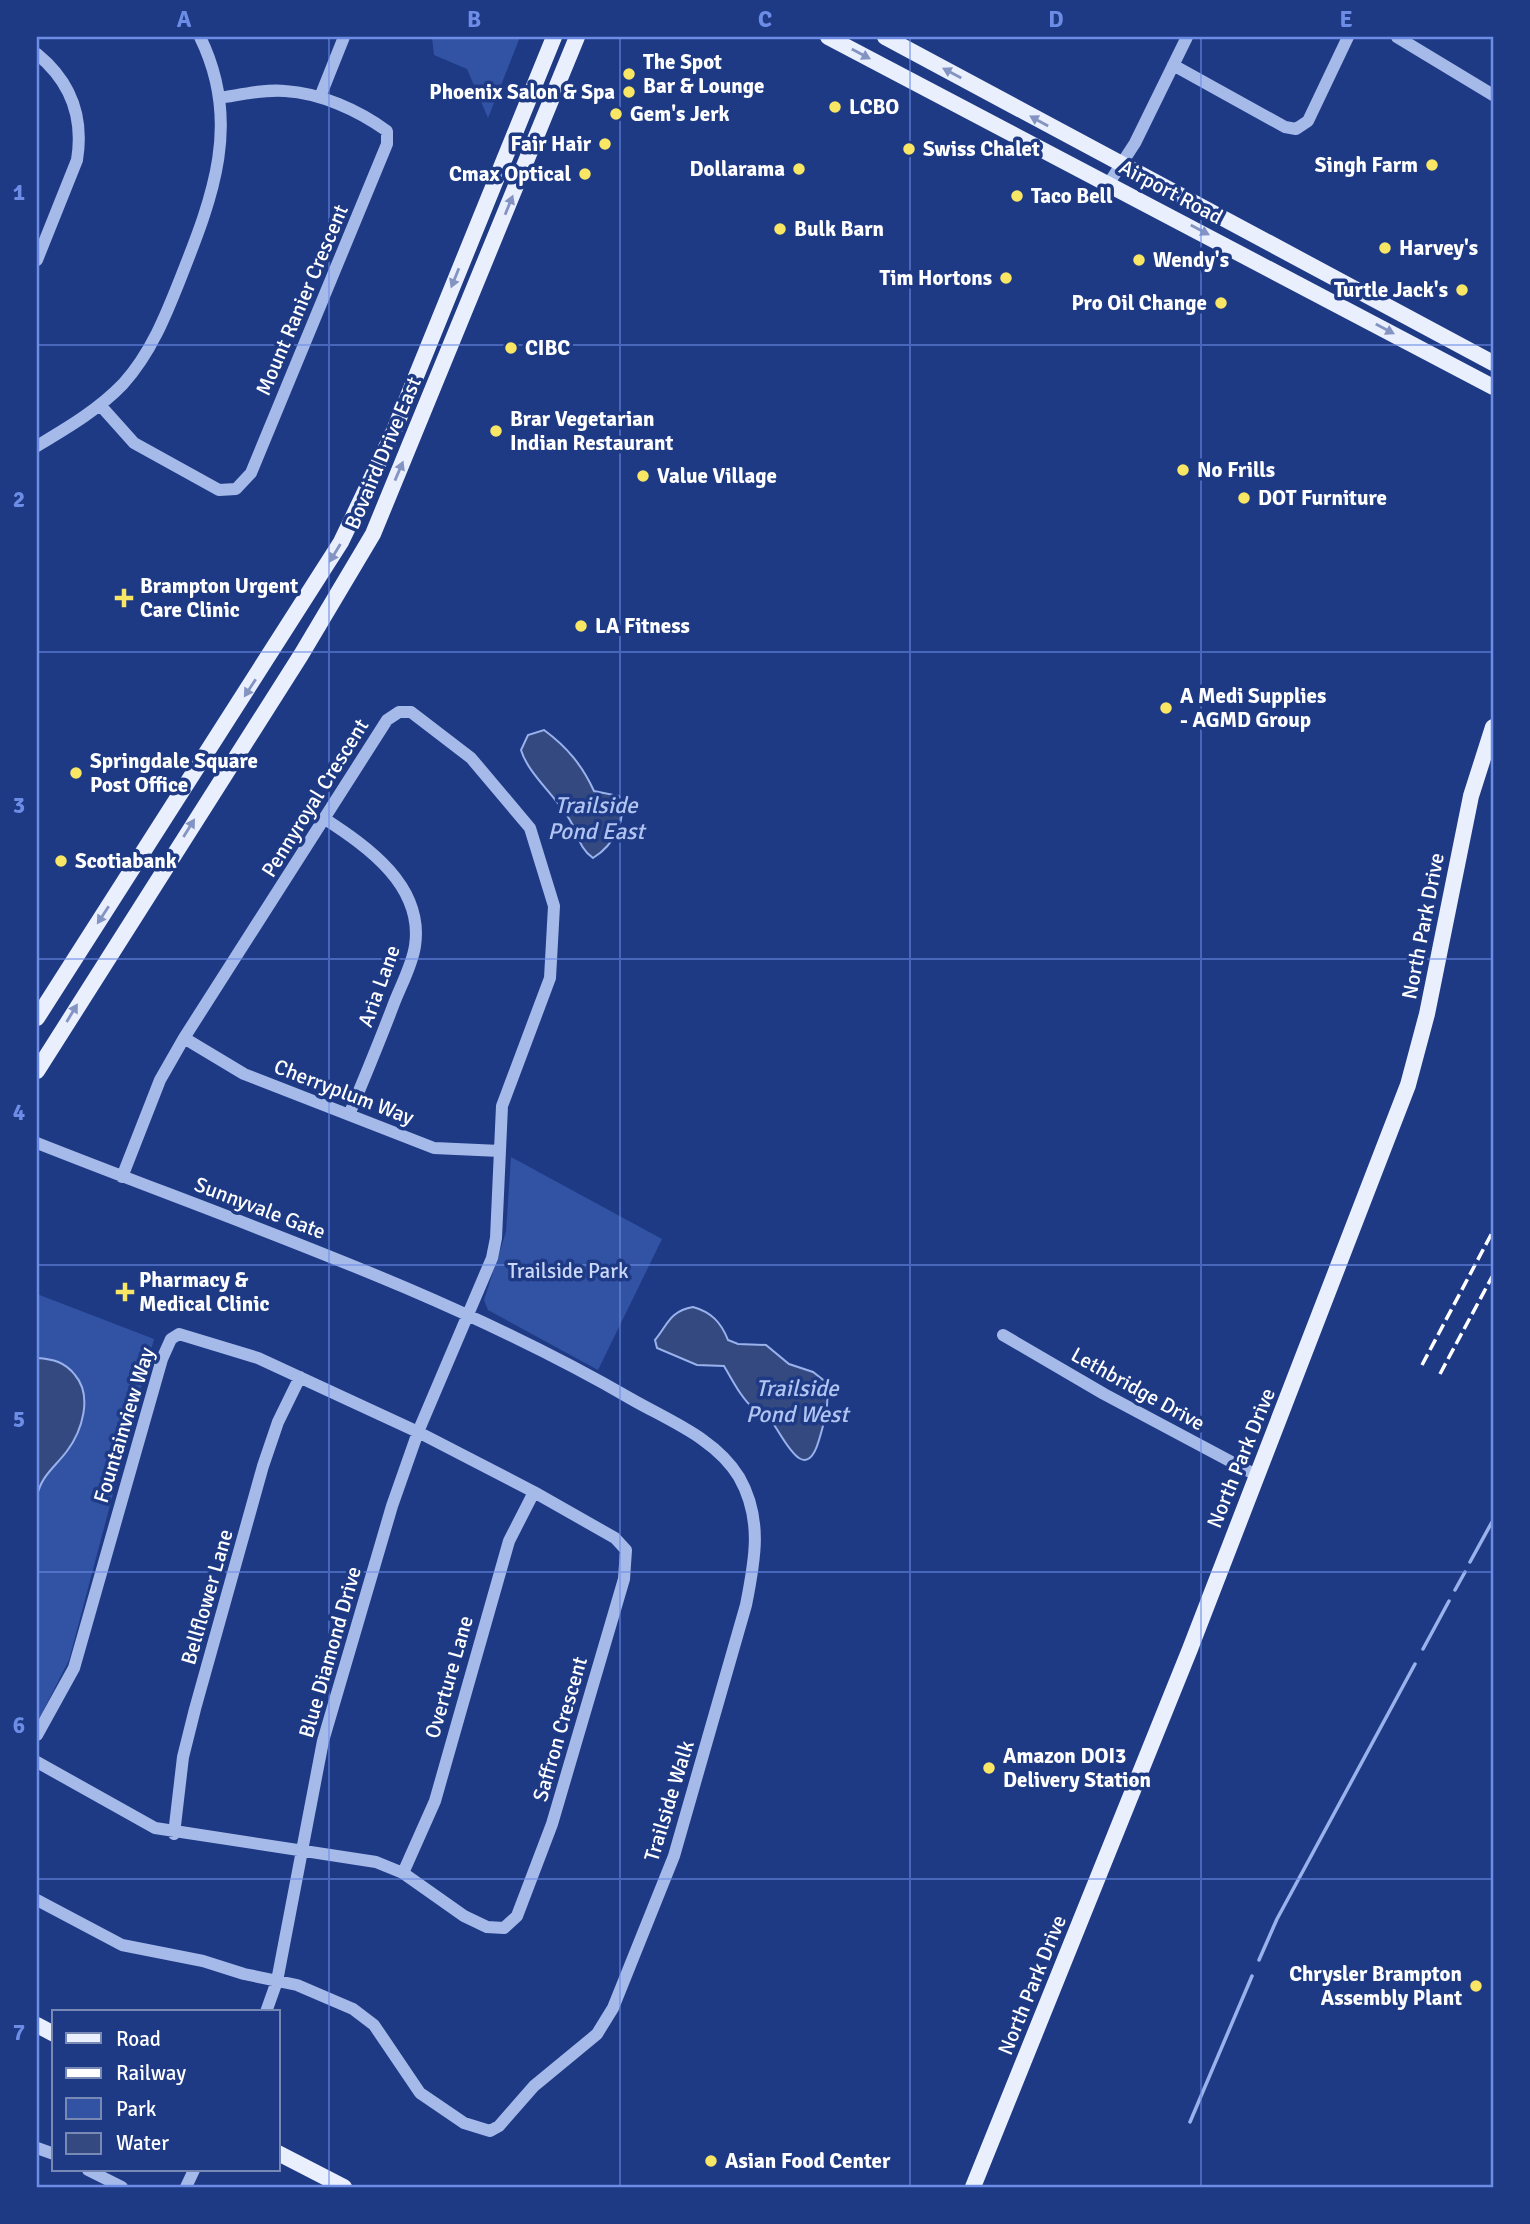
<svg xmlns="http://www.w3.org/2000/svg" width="1530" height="2224" viewBox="0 0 1530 2224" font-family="Signika,sans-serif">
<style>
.green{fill:#3253a3}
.water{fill:#344980;stroke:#9ab2ec;stroke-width:2}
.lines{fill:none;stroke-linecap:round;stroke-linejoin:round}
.stream{stroke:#9ab2ec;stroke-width:3.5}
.minor{stroke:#a6baea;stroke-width:12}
.major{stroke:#eaeffe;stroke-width:16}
.rail{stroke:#fff;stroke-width:3.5;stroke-dasharray:12 5;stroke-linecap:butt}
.oneway{fill:#8494c2}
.grid{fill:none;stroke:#6c8ce6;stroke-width:2;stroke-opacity:0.55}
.poi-dot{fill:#f9e665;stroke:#1e3a85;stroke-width:2.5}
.labels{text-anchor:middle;stroke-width:7;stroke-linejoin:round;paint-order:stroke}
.poi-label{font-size:21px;font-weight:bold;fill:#fff;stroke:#1e3a85;text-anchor:start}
.street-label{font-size:21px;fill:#fff;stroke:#1e3a85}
.park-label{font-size:21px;fill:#cbd8f8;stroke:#1e3a85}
.water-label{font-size:23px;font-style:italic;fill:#b2c5f2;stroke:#1e3a85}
.neatline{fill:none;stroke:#6c8ce6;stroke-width:2.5}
.grid-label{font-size:23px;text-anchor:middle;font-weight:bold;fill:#6c8ce6}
</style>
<rect width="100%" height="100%" fill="#1e3a85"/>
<path class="green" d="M432,37H520L488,118L467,69L434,55Z
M511,1157L662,1239L598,1370L488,1310L484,1300L506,1232Z
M37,1294L154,1339L69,1660L37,1723Z"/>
<path class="water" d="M544,730C567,747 582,765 594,791L619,796C628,819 614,845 593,858C579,848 579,836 571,822C557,797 528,774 521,750L528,735Z
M693,1307C711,1312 721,1322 728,1340L738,1344L766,1345L789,1364L813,1372L826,1382C830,1403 825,1420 819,1440C805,1488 783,1436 772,1422C768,1417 760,1415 755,1410C741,1398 733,1381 724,1366L697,1365L657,1348L655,1340C668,1324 670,1311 693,1307Z
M37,1358C53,1359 65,1362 75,1375C93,1396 82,1431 67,1451C55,1467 41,1476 37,1496Z"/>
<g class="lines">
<path class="stream" d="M1470,1562L1492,1522
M1455,1590L1465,1572
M1423,1649L1449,1601
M1259,1960L1277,1919L1415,1664
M1190,2122L1252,1976"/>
<path class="minor" d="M1397,37L1493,95
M37,54C70,81 84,117 77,160L37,260
M1173,65L1285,127L1296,129L1308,121L1348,37
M320,97L344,37
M1109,183L1135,143L1187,37
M100,405L134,443L219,490L236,489L251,473L387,144V131C358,110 320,93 285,91C264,89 240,95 219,98
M37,446C67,428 98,410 123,384C151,353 166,315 181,277C213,196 242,122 200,37
M325,819C368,847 424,886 415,946C412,966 400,987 393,1006C379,1043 364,1079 349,1115
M184,1038L244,1074L434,1148L500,1151
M37,1143C239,1223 445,1291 633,1400C670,1421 716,1439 739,1477C763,1519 755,1560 746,1605L674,1856L613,2008L597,2034L534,2086L499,2126L490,2131L464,2123L420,2093L374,2025L353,2009L297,1985L244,1974L203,1961L122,1945L37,1900
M122,1177L160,1080L184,1038L387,720L399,712H411L471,758L530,828L554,906L550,978L502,1106L496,1238L492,1258L418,1432L392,1506L323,1741L277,1981L266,2012
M1003,1335L1104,1394L1256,1475
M37,1735L74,1668L162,1359L171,1339L179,1334L258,1358L418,1432L534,1492L615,1538L626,1550L624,1579L552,1824L517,1916L504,1928L487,1927L464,1916L403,1873L376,1862L155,1828L37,1762
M174,1834L183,1757L195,1709L263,1466L278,1422L300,1377
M403,1873L435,1801L509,1541L534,1492
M37,2148L54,2154
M88,2170L122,2187
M186,2187L194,2170"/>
<path class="major" d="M828,37L1493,387
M885,37L1493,363
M37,1018L341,542L393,433L554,37
M37,1071L301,655L373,534L577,37
M37,2025L54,2034
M278,2153L344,2187
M973,2187L1190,1649L1408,1085L1427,1014L1471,796L1493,727"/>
<path class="rail" d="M1422,1365L1493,1231
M1440,1374L1493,1275"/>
</g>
<defs><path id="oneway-solid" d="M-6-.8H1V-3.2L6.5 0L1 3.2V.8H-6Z" transform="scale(1.75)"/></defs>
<g class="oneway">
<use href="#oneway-solid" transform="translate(861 54) rotate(28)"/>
<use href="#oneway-solid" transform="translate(952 73) rotate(-152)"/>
<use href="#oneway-solid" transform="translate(1039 121) rotate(-151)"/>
<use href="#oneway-solid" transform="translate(509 205) rotate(-68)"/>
<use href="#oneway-solid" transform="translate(1200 230) rotate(28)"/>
<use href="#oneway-solid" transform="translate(455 278) rotate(112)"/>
<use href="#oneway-solid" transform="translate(1385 329) rotate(28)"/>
<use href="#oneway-solid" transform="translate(399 471) rotate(-67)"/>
<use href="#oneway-solid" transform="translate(335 553) rotate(121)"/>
<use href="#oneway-solid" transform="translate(250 688) rotate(123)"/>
<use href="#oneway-solid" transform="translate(189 828) rotate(-58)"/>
<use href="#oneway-solid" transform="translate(103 915) rotate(123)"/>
<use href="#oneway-solid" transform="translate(72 1013) rotate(-59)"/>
</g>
<path class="grid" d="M329,37V2187M620,37V2187M910,37V2187M1201,37V2187M37,345H1493M37,652H1493M37,959H1493M37,1265H1493M37,1572H1493M37,1879H1493"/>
<g class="poi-dot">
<circle cx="629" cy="74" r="7"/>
<circle cx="629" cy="92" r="7"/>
<circle cx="835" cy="107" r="7"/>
<circle cx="616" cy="114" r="7"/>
<circle cx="605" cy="144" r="7"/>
<circle cx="909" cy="149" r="7"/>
<circle cx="1432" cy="165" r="7"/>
<circle cx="799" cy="169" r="7"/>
<circle cx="585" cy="174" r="7"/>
<circle cx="1017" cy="196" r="7"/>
<circle cx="780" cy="229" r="7"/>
<circle cx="1385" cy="248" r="7"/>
<circle cx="1139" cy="260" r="7"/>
<circle cx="1006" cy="278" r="7"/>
<circle cx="1462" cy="290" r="7"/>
<circle cx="1221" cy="303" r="7"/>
<circle cx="511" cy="348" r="7"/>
<circle cx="496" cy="431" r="7"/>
<circle cx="1183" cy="470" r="7"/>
<circle cx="643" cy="476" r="7"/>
<circle cx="1244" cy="498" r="7"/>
<path d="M120.5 587.5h7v7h7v7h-7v7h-7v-7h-7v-7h7z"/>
<circle cx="581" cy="626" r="7"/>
<circle cx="1166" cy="708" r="7"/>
<circle cx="76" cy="773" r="7"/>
<circle cx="61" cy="861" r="7"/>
<path d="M121.5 1281.5h7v7h7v7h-7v7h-7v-7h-7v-7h7z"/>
<circle cx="989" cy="1768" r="7"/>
<circle cx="1476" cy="1986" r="7"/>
<circle cx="711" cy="2161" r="7"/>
</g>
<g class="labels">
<g class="poi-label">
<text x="643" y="69">The Spot<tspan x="643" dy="24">Bar &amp; Lounge</tspan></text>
<text x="615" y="99" text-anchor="end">Phoenix Salon &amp; Spa</text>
<text x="849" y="114">LCBO</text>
<text x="630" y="121">Gem's Jerk</text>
<text x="591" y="151" text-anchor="end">Fair Hair</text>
<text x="923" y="156">Swiss Chalet</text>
<text x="1418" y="172" text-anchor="end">Singh Farm</text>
<text x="785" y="176" text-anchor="end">Dollarama</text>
<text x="571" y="181" text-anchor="end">Cmax Optical</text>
<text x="1031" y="203">Taco Bell</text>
<text x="794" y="236">Bulk Barn</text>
<text x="1399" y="255">Harvey's</text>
<text x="1153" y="267">Wendy's</text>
<text x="992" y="285" text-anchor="end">Tim Hortons</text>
<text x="1448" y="297" text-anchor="end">Turtle Jack's</text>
<text x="1207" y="310" text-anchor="end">Pro Oil Change</text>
<text x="525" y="355">CIBC</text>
<text x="510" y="426">Brar Vegetarian<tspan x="510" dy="24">Indian Restaurant</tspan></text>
<text x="1197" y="477">No Frills</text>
<text x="657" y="483">Value Village</text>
<text x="1258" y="505">DOT Furniture</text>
<text x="140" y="593">Brampton Urgent<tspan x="140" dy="24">Care Clinic</tspan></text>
<text x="595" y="633">LA Fitness</text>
<text x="1180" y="703">A Medi Supplies<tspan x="1180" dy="24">- AGMD Group</tspan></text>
<text x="90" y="768">Springdale Square<tspan x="90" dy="24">Post Office</tspan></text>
<text x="75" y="868">Scotiabank</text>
<text x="139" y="1287">Pharmacy &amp;<tspan x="139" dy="24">Medical Clinic</tspan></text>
<text x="1003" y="1763">Amazon DOI3<tspan x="1003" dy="24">Delivery Station</tspan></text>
<text x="1462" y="1981" text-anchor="end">Chrysler Brampton<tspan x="1462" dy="24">Assembly Plant</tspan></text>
<text x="725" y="2168">Asian Food Center</text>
</g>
<g class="street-label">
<text transform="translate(1171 192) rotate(28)" y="7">Airport Road</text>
<text transform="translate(302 300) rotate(-67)" y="7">Mount Ranier Crescent</text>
<text transform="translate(383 453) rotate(-67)" y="7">Bovaird Drive East</text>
<text transform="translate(315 798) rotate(-58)" y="7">Pennyroyal Crescent</text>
<text transform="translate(1423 926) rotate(-79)" y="7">North Park Drive</text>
<text transform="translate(379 986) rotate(-70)" y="7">Aria Lane</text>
<text transform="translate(344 1092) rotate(21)" y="7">Cherryplum Way</text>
<text transform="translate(260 1208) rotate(21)" y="7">Sunnyvale Gate</text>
<text transform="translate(1138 1389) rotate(29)" y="7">Lethbridge Drive</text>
<text transform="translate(124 1425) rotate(-73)" y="7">Fountainview Way</text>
<text transform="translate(1241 1458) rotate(-68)" y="7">North Park Drive</text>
<text transform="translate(207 1597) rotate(-74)" y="7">Bellflower Lane</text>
<text transform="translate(330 1652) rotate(-74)" y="7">Blue Diamond Drive</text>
<text transform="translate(449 1677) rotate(-74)" y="7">Overture Lane</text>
<text transform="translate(560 1729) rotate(-74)" y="7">Saffron Crescent</text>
<text transform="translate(669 1801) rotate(-73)" y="7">Trailside Walk</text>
<text transform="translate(1032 1985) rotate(-68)" y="7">North Park Drive</text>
</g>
<g class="park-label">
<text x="568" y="1278">Trailside Park</text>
</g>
<g class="water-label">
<text x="596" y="813">Trailside<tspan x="596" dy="26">Pond East</tspan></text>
<text x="797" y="1396">Trailside<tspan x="797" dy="26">Pond West</tspan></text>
</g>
</g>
<rect width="1530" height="2224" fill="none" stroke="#1e3a85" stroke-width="77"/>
<rect x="52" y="2010" width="228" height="161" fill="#1e3a85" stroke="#7889b6" stroke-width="2"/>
<rect x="66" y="2033" width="35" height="10" fill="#eaeffe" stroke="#7889b6" stroke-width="2"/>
<text x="116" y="2046" font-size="21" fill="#ffffff">Road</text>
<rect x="66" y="2068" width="35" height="10" fill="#ffffff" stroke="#7889b6" stroke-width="2"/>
<text x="116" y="2080" font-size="21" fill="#ffffff">Railway</text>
<rect x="66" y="2098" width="35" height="21" fill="#3253a3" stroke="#7889b6" stroke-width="2"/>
<text x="116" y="2116" font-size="21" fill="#ffffff">Park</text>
<rect x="66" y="2133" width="35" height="21" fill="#344980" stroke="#7889b6" stroke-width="2"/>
<text x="116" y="2150" font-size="21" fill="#ffffff">Water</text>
<rect x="38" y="38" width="1454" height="2148" class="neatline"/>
<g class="grid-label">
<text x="184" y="27">A</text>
<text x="474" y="27">B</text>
<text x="765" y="27">C</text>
<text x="1056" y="27">D</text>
<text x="1346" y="27">E</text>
<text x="19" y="200">1</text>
<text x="19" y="507">2</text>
<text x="19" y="813">3</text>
<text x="19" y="1120">4</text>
<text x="19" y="1427">5</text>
<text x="19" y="1733">6</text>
<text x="19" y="2040">7</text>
</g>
</svg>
